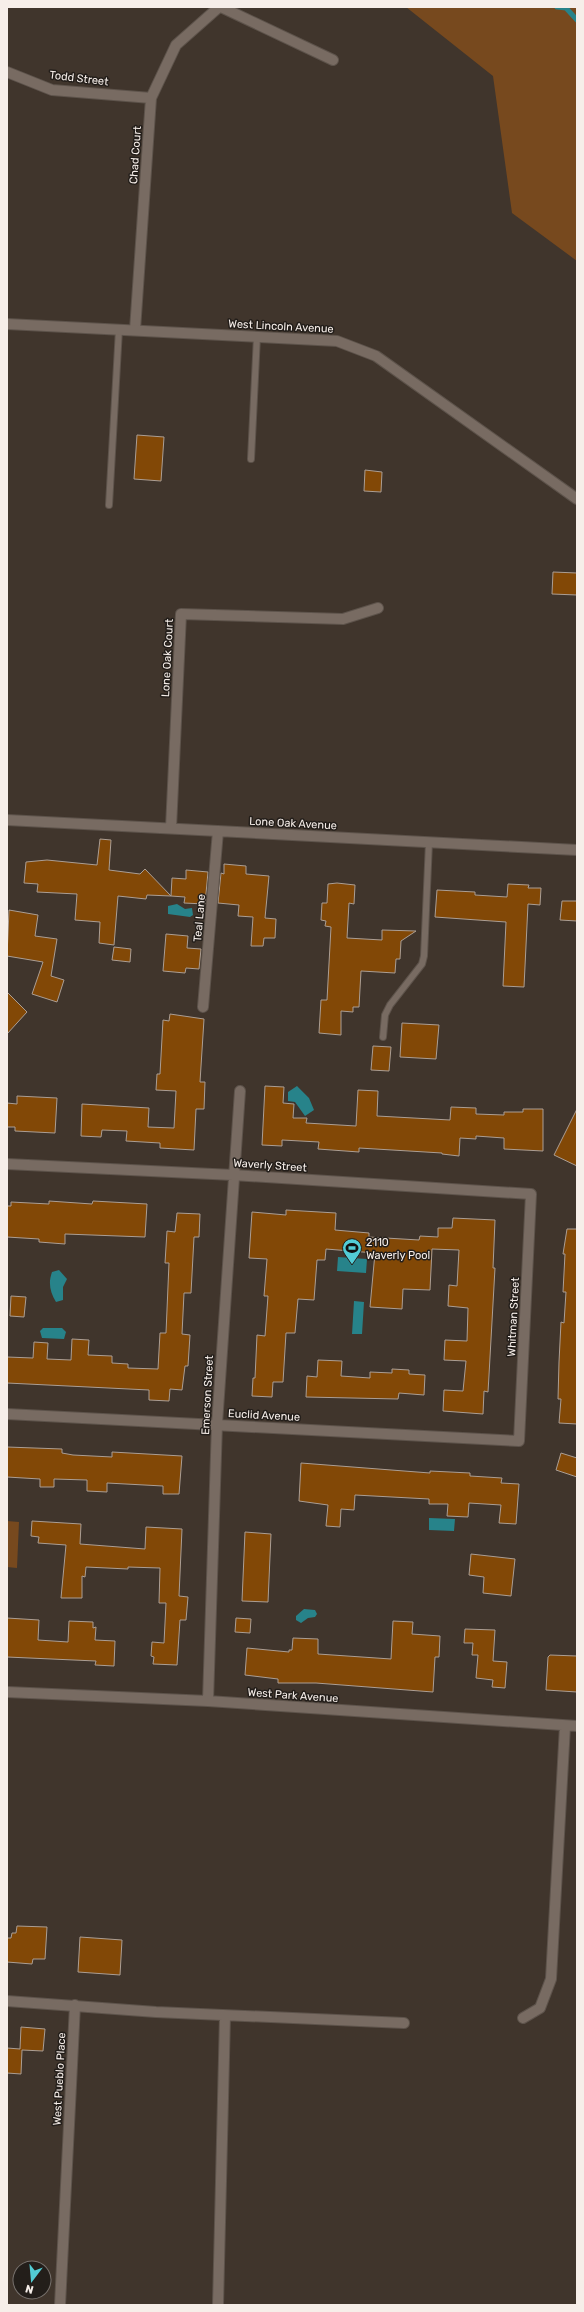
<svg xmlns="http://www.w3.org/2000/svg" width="584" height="2312" viewBox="0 0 584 2312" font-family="Rubik,sans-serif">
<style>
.green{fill:#77491e}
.water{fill:#27838a}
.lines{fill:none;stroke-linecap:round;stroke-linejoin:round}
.stream{stroke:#27838a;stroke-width:5}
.building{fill:#824806;stroke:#ab9e94}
.lane-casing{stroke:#5d534b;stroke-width:8}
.street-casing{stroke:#5d534b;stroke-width:12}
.secondary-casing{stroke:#5d534b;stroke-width:12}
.lane{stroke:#786b62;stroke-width:6}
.street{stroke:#786b62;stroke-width:10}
.secondary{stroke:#786b62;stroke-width:10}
.labels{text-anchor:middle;stroke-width:3;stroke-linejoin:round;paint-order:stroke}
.street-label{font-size:11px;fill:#f6eee9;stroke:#231e1a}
.poi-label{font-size:11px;fill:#f6eee9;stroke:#231e1a;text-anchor:start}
</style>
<rect width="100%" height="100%" fill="#40352c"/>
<path class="green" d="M406,7H577V261L512,213L493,76Z
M7,1521L19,1522L17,1568L7,1567Z"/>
<path class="water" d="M177,904L185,909L192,908L193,915L190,917L168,914V906Z
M297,1086L309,1098L314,1110L305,1116L295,1102L288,1101V1092Z
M338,1257L367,1259L366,1273L337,1271Z
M59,1270L67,1279L63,1287V1300L56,1302C50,1292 48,1283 52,1272Z
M354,1301L364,1302L362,1334H352Z
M43,1328H62L66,1332L64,1339L42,1338L40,1331Z
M429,1518L455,1519L454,1531L429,1530Z
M304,1609L315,1610L317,1614L315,1617L308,1618L301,1623L296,1620V1616Z"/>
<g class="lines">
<path class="stream" d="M557,7L566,8L577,20"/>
</g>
<path class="building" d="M137,435L164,437L161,481L134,479Z
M365,470L382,472L381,492L364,491Z
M553,572L577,573V595L552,594Z
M100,839L111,840L109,870L140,874L145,869L171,896L147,895L146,899L118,896L114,945L99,943L100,922L75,920L77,894L37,892L38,884L24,883L26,862L47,860L97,865Z
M224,864L246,866V874L269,876L265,918L276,919L275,938H264L263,946H251L253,917L238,916L239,905L218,903L221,873L224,874Z
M186,870L208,872L205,904L184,903L185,897L171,896L172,878L186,879Z
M337,883L355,885L354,904L349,903L347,938L382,940V930L416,931L401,941L400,959H396L395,973L361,971L359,1007H353V1012L341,1011V1035L319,1033L321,1000H327L331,927L325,926L326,921L321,920L322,903H327L328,884Z
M508,884L529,885L528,888H541L540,905L528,904L524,987L503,986L506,922L435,917L437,890L475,892V895L507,897Z
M562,901H577V921L560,920Z
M9,910L38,915L35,936L57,939L51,976L64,980L57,1002L32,994L43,962L7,956Z
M166,934L188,936L187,948L201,949L199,969L186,968L185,973L163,971Z
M114,947L131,949L130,962L112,960Z
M7,992L27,1012L7,1034Z
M170,1014L204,1019L200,1082H205L204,1109H196L194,1150L160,1148V1143L126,1141L127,1131L102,1130L101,1137L81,1136L82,1104L149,1108L148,1127L174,1128L176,1091L156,1090L157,1074H160L163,1020L169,1021Z
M402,1023L439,1025L436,1059L400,1057Z
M373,1046L391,1047L389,1071L371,1070Z
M265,1086L284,1087L283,1103L294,1104L293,1118H307L306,1123L356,1126L358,1090L378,1091L377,1116L450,1120L451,1107L476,1108V1114L504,1115V1112H523V1109H543V1151L504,1149V1138L476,1136V1139L460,1138L459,1156L442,1154V1153L359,1148V1152L318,1149L319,1142L282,1140V1146L262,1145Z
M17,1096L57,1098L55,1133L15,1131V1127H7V1103L17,1104Z
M577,1109V1166L554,1155Z
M49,1201L92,1204L93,1201L147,1204L145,1237L65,1234V1244L39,1242V1239L7,1237V1206H11V1202L49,1204Z
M286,1210L336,1213L335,1230L369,1233V1237L419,1240L420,1236L438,1237V1228H452L453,1218L495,1220L493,1268H495L489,1375L488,1392L484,1391L483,1414L443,1411L444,1390L463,1391L466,1361L444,1360L445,1340L467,1341L468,1308L448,1306L449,1285L457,1286L459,1250L432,1249L430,1290L403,1289L402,1309L370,1307L375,1253L326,1249L325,1260H317L314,1300L298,1299L295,1333H286L283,1382H273L272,1397L252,1396L253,1378H255L257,1335L265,1336L268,1296H264L267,1259L249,1258L252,1212L286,1215Z
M177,1213L200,1214L199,1237H194L191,1293H184L182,1334L190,1335L188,1366H185L182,1390L170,1389L169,1401L149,1400V1390L7,1383V1357L33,1358L34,1342L48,1343L47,1359L71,1360L72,1339L89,1340L88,1355L112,1356V1363L128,1364V1368L158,1369L160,1333H166L169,1263H165L167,1231L175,1232Z
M567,1229H577V1424L559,1423L561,1399H558L559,1362L561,1322L564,1323L566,1292H563L565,1254H563Z
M11,1296L26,1297L24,1317L10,1316Z
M318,1360L342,1361L341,1376L370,1378V1372L392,1373V1369L409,1370V1374L425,1375L424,1395L399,1393L398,1399L306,1397L307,1376L317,1377Z
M7,1447L62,1449V1453L73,1455L112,1457V1452L182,1456L179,1494H163V1486L107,1483V1492L87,1491V1480L54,1479V1487H40V1479L7,1477Z
M561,1453L577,1458V1477L556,1470Z
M301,1463L430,1473V1471L470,1473V1476L502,1478L501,1483L519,1484L516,1524L499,1523L501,1505L469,1503L468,1517L447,1516L448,1504H429V1499L355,1495L354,1510L341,1509L340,1527L326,1526L328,1505L299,1501Z
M32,1521L81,1524L80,1544L145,1549L146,1527L182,1529L179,1596L188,1597L186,1620H180L177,1665L153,1664L154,1657L151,1656L152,1642L164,1643L166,1603H159L160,1568L128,1567V1569L86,1567L85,1577L82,1576V1598H61L66,1545L38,1543L39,1537L31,1536Z
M245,1532L271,1534L268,1602L242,1601Z
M471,1554L515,1559L511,1596L483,1593L484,1577L469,1575Z
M7,1618L39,1620L38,1640L68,1642L69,1621L93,1622V1628L96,1627L95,1640L115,1641L114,1666L95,1665L96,1661L7,1657Z
M236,1618L251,1619L250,1633L235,1632Z
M393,1621L413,1622L412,1634L440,1636L439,1657H435L433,1692L316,1683H278V1679L245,1675L247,1648L289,1652V1650H292L293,1638L318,1639V1654L391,1659Z
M465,1629L495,1630L493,1661L507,1662L505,1688L492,1687L493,1680L476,1678L478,1655H472L473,1643H464Z
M550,1655L577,1656V1692L546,1690L548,1657Z
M17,1926L47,1927L45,1959H33L32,1964L7,1962V1938H11L12,1933H16Z
M80,1937L122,1940L120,1975L78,1972Z
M21,2027L45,2029L43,2051L22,2050L21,2074L7,2073V2048L20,2049Z"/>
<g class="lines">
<g class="lane-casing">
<path id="lane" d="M251,459L257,336
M109,505L119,329
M383,1037L385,1015L390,1005L422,964L424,956L429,842"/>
</g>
<g class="street-casing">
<path id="street" d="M221,7L333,60
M7,72L52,90L151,98
M135,330L151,98L176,45L219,7
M7,820L577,850
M171,828L181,614L343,619L378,608
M203,1007L218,831
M7,1164L233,1175L531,1194L519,1441L7,1414
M7,1692L208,1701L577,1726
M208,1701L217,1424L240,1091
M7,2001L156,2012L404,2023
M523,2018L540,2008L551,1979L565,1726
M60,2305L75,2005
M218,2305L225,2016"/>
</g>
<g class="secondary-casing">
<path id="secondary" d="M7,324L337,341L376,356L577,499"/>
</g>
<use href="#lane" class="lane"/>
<use href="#street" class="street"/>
<use href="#secondary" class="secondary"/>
</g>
<defs>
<g id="stadium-pin" transform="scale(1)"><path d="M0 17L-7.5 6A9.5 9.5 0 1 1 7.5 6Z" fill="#52ccd5" stroke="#231e1a"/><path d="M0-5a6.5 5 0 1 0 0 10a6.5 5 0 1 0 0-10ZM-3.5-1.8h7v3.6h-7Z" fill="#111"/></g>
</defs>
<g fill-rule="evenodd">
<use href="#stadium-pin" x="352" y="1248"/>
</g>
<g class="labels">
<g class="street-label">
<text transform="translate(79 78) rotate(7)" y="4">Todd Street</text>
<text transform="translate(135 155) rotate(-86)" y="4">Chad Court</text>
<text transform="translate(281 326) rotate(3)" y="4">West Lincoln Avenue</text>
<text transform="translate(167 658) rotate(-87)" y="4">Lone Oak Court</text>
<text transform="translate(293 823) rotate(3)" y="4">Lone Oak Avenue</text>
<text transform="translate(199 918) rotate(-85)" y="4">Teal Lane</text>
<text transform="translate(270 1165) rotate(4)" y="4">Waverly Street</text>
<text transform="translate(513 1317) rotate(-87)" y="4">Whitman Street</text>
<text transform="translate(207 1395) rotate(-87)" y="4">Emerson Street</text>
<text transform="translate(264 1415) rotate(3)" y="4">Euclid Avenue</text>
<text transform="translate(293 1695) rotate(4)" y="4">West Park Avenue</text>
<text transform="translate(59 2079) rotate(-87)" y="4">West Pueblo Place</text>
</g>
<g class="poi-label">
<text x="366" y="1246">2110<tspan x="366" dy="13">Waverly Pool</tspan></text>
</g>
</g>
<rect width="584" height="2312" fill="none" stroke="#f6eee9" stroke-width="16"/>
<g transform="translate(32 2280) rotate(196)"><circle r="19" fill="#231e1a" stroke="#77716d"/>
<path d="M0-3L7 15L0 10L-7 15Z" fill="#52ccd5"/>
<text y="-6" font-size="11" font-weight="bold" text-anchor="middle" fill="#f6eee9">N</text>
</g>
</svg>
